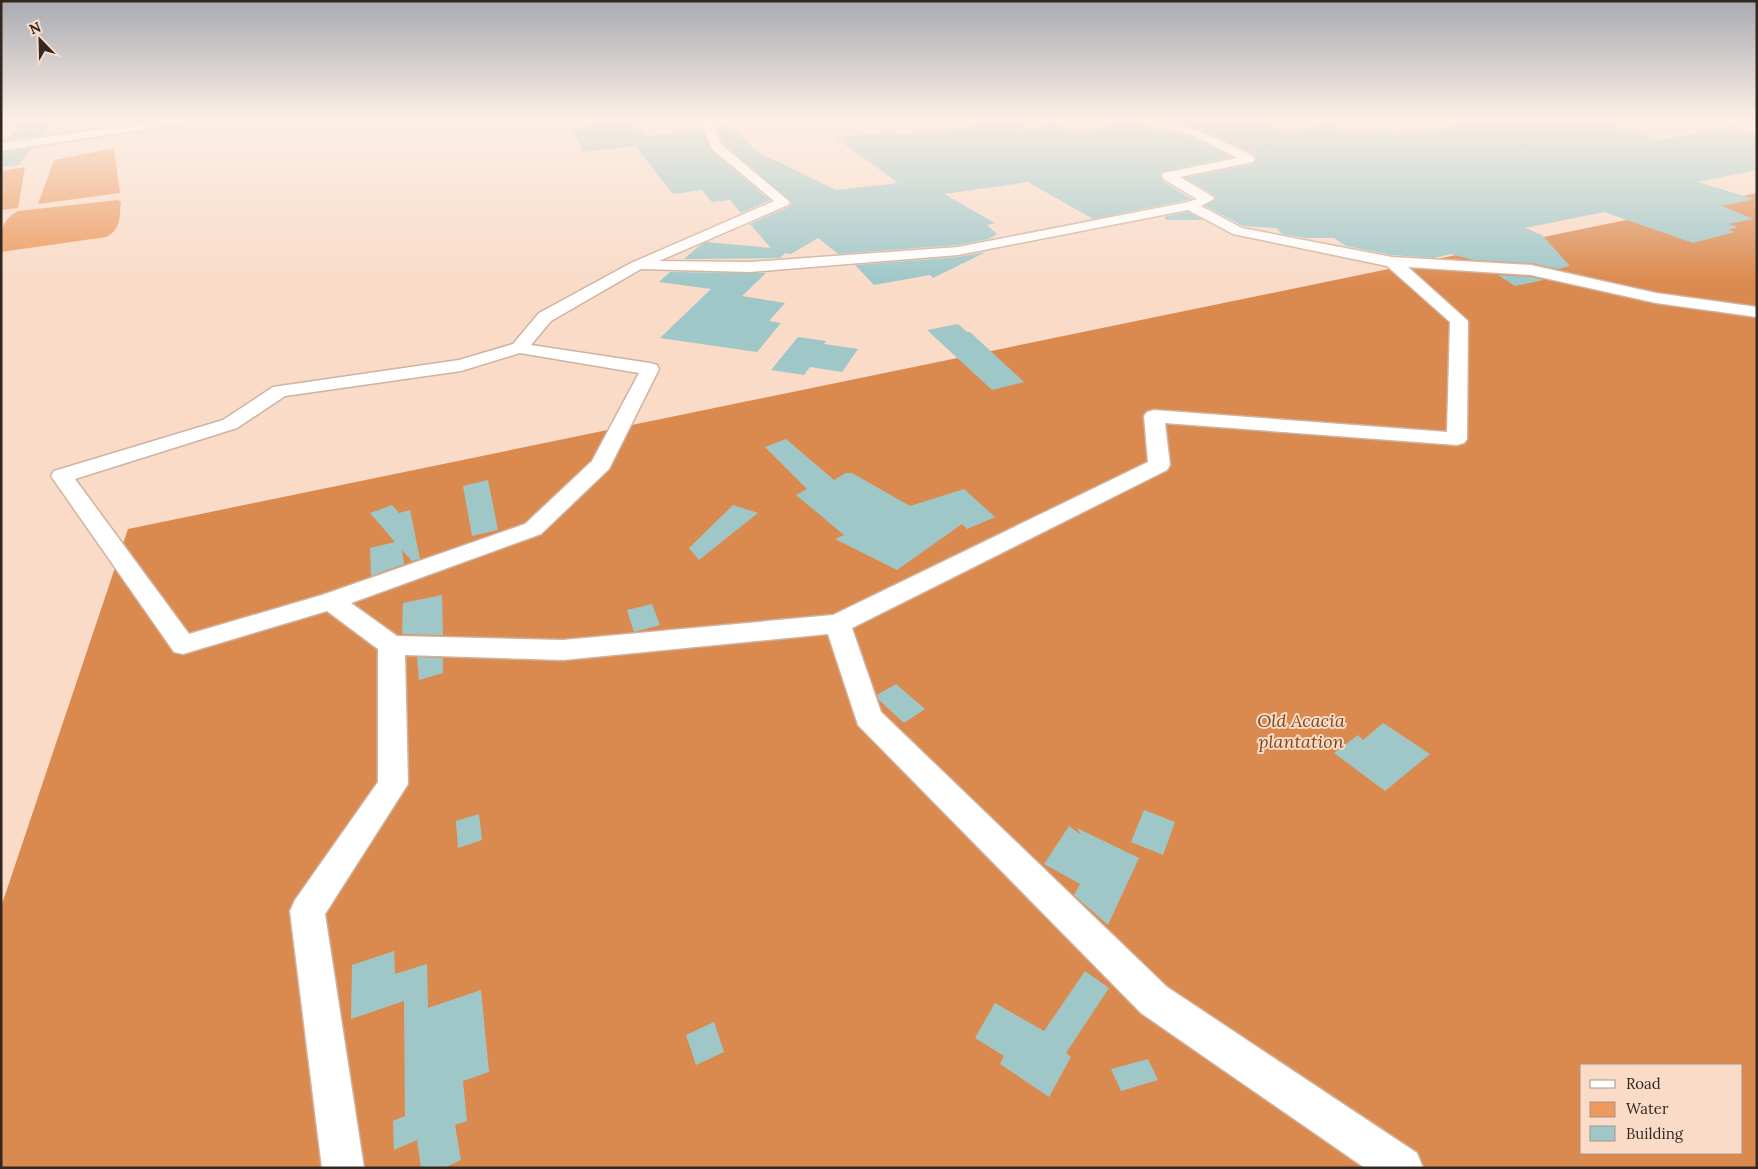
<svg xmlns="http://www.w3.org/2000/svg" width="1758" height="1169" viewBox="0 0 1758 1169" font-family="Lora,serif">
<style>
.forest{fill:#db8a4f;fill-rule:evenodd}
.water{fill:#ec9a5f}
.building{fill:#9fc7c8}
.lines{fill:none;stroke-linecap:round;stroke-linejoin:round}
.minor-casing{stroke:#cfb3a0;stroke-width:3}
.minor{fill:#fff;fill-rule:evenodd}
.labels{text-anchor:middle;stroke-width:4;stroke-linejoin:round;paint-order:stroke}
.park-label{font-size:18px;font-style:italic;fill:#7d471d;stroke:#f9dbc8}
</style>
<rect width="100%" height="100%" fill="#f9dbc8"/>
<path class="forest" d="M1757,193V1168H1V907L128,529ZM1582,1065H1742V1153H1582Z"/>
<path class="water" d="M114,148L120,193L38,204L54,160Z
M25,167L18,208L1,210V171Z
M118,200L121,202C119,217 122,229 106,237L1,252C1,230 0,222 18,211Z"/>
<path class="building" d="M26,118H55L42,135L7,140Z
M1155,118H1226L1233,121L1251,118L1288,131L1331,124L1353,133L1382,128L1398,134L1503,118H1617L1618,127L1660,140L1724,128L1757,136V170L1698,182L1754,199L1722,206L1753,219L1728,224L1738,227L1728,230L1735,232L1693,243L1604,212L1525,228L1542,235L1570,266L1558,269L1531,263L1473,260L1451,254L1434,258L1392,255L1346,246L1334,238H1306L1282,234L1276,228L1243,226L1205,206L1216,199L1214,195L1185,178L1253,164L1257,158L1254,154L1208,133L1178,123Z
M626,120L647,136L702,129L711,150L770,200L741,213L730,200L712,202L702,190L673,194L635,146L583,152L572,128Z
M1014,120L1029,128L1057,124L1072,132L1130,122L1193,138L1231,157L1161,172L1162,181L1192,199L1093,219L1028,182L944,194L995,223L987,225L997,234L989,239L958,245L838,254L818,238L791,254L785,253L780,258L684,259L699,246L706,242L771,248L750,224L789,207L792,203L723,143L717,127L730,126L758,152L836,190L898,183L835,137L892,132L897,134H909Z
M32,148L19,165L1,167V153Z
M1188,212L1203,220H1166L1164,217Z
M986,252L933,278L930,275L874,285L855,265L958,257Z
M670,272L766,273L742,296L785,303L769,321L781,323L757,352L660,338L711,289L659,282Z
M1498,275L1531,277L1544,280L1515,286Z
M958,324L967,332H970L1024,382L992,390L927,330Z
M798,337L826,341L824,344L858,349L842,372L810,367L804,375L771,370Z
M786,439L834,480L846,473H852L910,506L964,489L995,517L967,529L962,524L897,570L835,539L844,535L796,495L807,489L765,447Z
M488,480L498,530L472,536L463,486Z
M392,505L399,513L410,510L420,559L412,561L402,550L404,564L371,576L370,548L395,542L370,513Z
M733,505L758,513L699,560L689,548Z
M442,595L443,635L402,634L403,603Z
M652,604L660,625L634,632L627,610Z
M417,657L443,658V673L419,680Z
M896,684L925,709L904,723L879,700L877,695Z
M1383,723L1430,754L1385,791L1334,753L1358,735L1363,740Z
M1144,810L1175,822L1163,855L1131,842Z
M479,814L482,840L458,848L456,821Z
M1069,826L1081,835L1077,828L1139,858L1108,925L1074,895L1080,884L1044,864Z
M394,951L395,974L427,964L428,1008L481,990L489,1072L463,1081L467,1121L455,1125L461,1160L444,1168H421L417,1140L394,1150L393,1121L405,1116L404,1001L351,1019L352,965Z
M1085,971L1109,988L1066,1053L1071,1057L1049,1097L1000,1064L1004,1056L975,1038L995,1003L1044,1031Z
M714,1022L724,1052L696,1065L686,1035Z
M1148,1059L1158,1080L1121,1091L1111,1069Z"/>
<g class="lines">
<g class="minor-casing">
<path id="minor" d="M178,118H206L201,121L1,151V143Z
M705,118H717L713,123L721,144L790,202L788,205L659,261L750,262L958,247L1188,202L1197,199L1163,179L1162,176L1163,173L1237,158L1194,136L1129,120L1128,118C1176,118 1211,135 1253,156L1255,159L1253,162L1180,177L1212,196L1214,199L1201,206L1242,228L1392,257L1531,265L1656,293L1757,307V317L1656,303L1531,275L1408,267L1468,321L1467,439L1464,443L1457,445L1165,423L1170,465L1167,470L852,628L881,712L1167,987L1417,1153L1423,1168H1365L1141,1013L858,725L828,634L563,660L405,655L408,784L325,914L364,1168H322L290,911L295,900L378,782V649L327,611L183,654L174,652L51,476L54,471L223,420L273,387L459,360L513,344L539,313L631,263L774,201L712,149L701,122ZM1188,210L1233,234L1387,266L1450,322L1447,432L1154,410L1147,412L1144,416L1148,462L833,615L563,640L397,636L351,603L541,534L609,469L659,369L657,365L650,363L531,345L551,321L641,269L750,272L958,255ZM520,353L639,373L592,461L525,524L322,595L189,634L75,479L237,428L285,396L461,371Z
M1707,118H1724L1757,127V134Z"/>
</g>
<use href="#minor" class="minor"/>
</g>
<linearGradient id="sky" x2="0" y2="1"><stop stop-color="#a9aab1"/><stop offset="0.42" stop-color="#fcefe6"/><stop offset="1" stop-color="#fcefe6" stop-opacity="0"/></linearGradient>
<rect width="1758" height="282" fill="url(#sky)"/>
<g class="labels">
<g class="park-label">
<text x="1301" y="727">Old Acacia<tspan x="1301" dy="21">plantation</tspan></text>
</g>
</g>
<rect width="1758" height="1169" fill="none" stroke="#332720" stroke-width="5"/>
<rect x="1580" y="1064" width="162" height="90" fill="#f9dbc8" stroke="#aa9385"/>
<rect x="1590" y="1080" width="25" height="8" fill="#ffffff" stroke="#aa9385"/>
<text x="1626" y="1089" font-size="15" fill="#332720">Road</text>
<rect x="1590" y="1102" width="25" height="15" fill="#ec9a5f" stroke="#aa9385"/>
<text x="1626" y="1114" font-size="15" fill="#332720">Water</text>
<rect x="1590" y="1126" width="25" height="15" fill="#9fc7c8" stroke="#aa9385"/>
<text x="1626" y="1139" font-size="15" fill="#332720">Building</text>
<g transform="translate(40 40) rotate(337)" stroke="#f9dbc8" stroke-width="4" paint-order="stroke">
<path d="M0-4L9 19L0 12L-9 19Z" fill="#332720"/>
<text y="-8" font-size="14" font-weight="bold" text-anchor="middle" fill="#332720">N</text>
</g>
</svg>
